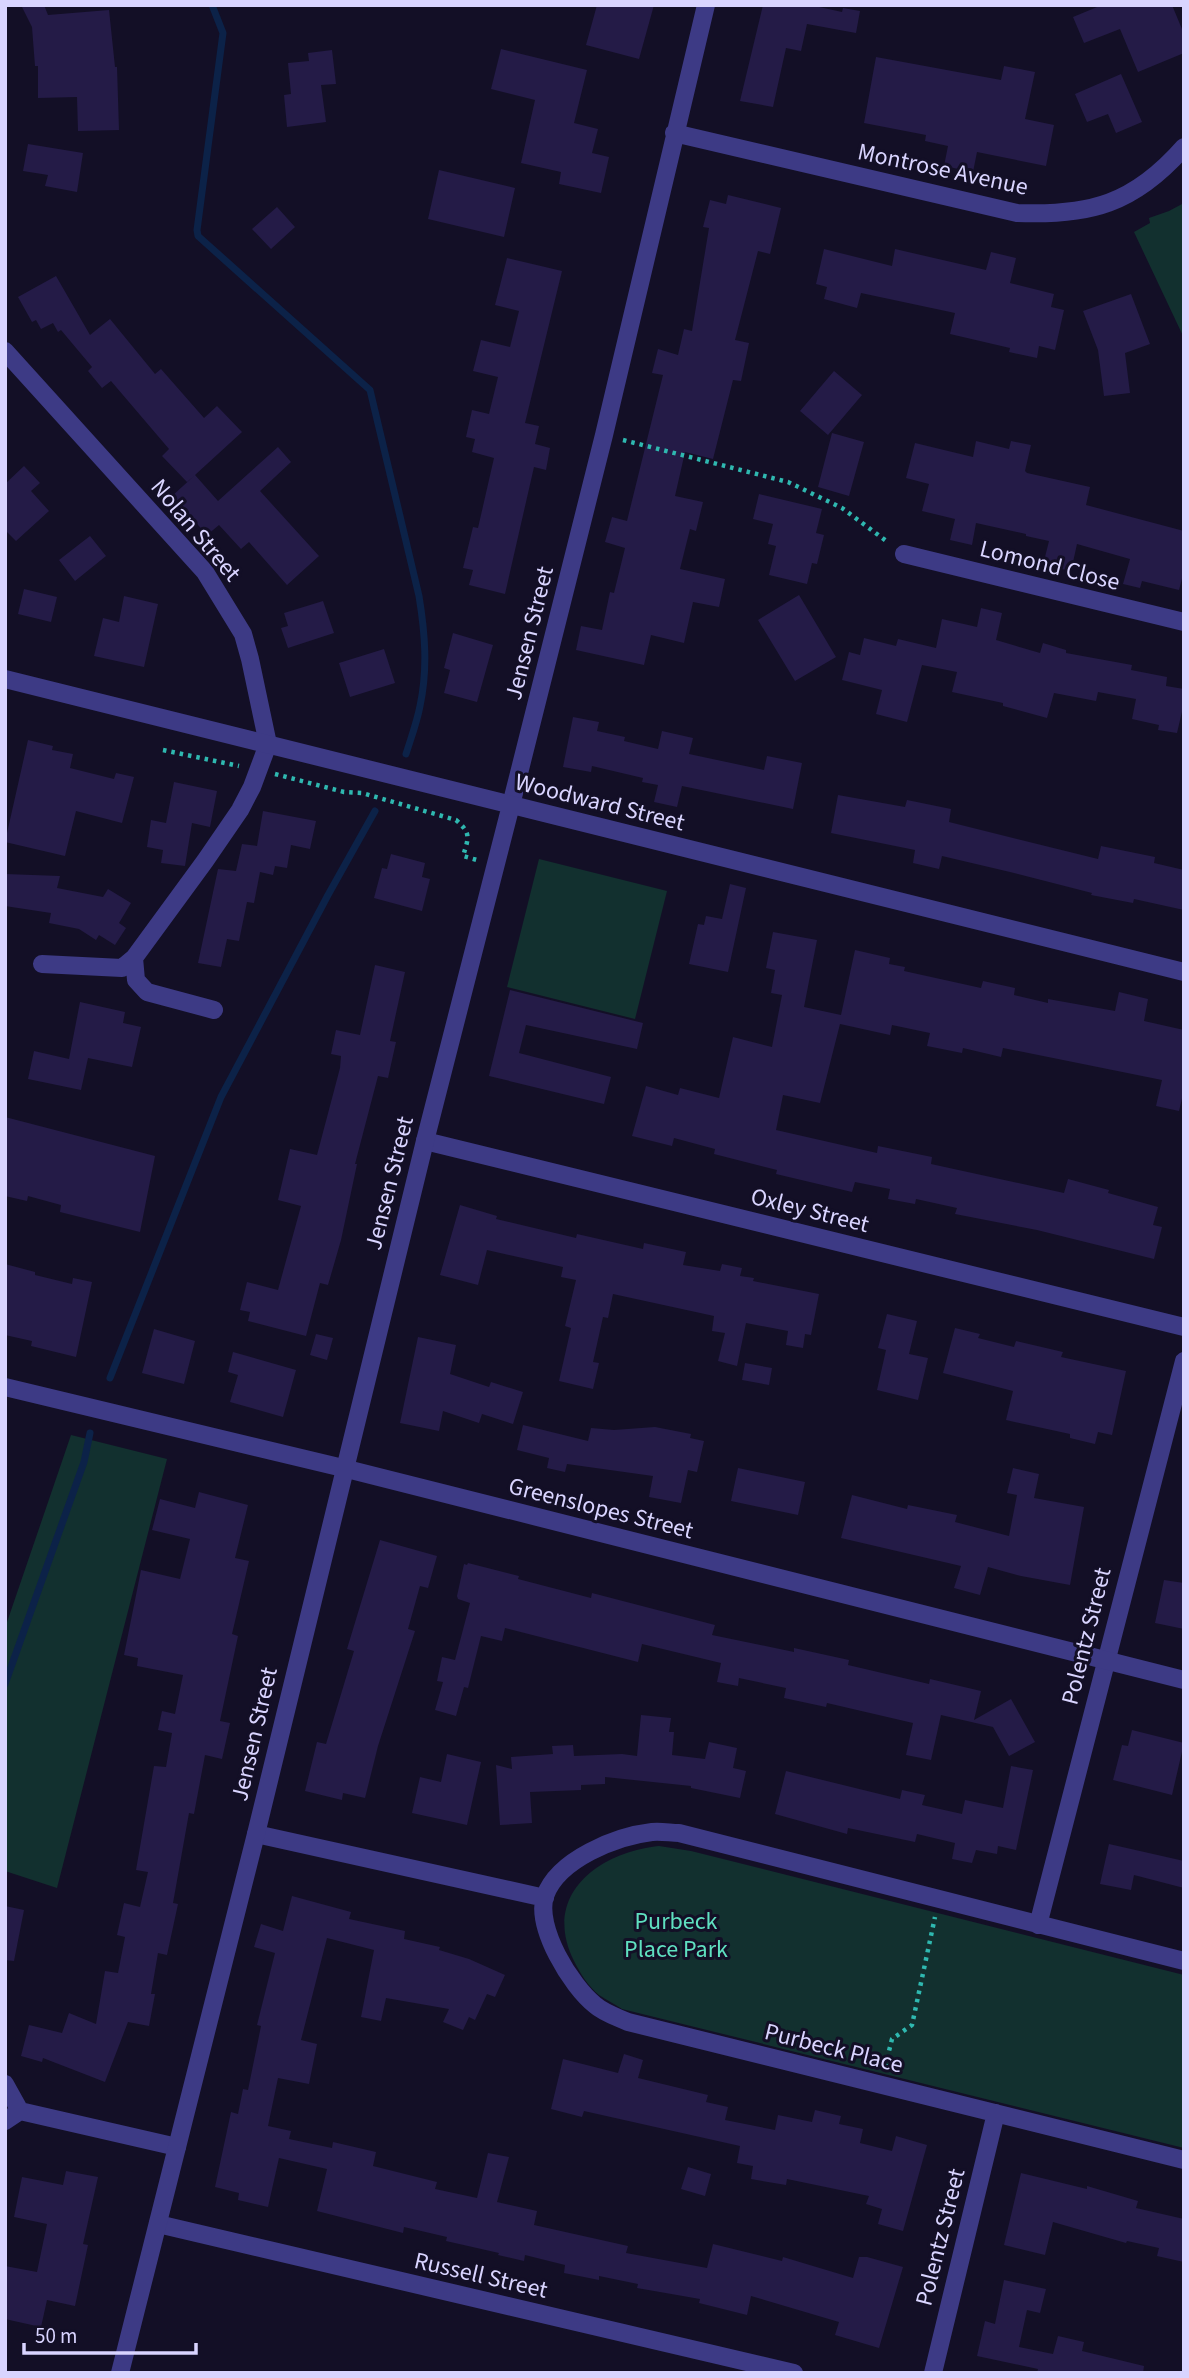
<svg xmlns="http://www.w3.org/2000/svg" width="1189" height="2378" viewBox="0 0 1189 2378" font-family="'Source Sans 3',sans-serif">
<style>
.green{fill:#12302f}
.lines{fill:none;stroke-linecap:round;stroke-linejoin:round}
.stream{stroke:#0c2248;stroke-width:7}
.building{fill:#241b47}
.path{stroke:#2fb8b0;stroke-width:4.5;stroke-dasharray:3.5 5;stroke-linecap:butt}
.minor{stroke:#3d3a85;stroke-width:18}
.tertiary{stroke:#3d3a85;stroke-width:18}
.labels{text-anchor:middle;stroke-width:6;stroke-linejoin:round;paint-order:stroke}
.street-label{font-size:24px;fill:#d9d4ff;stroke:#130f26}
.park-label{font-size:24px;fill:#5fe0c0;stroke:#130f26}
</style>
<rect width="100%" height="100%" fill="#130f26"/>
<path class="green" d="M1184,203V338L1134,232L1150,223L1149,218L1169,211Z
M539,859L667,891L635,1019L507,987Z
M71,1435L167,1459L57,1888L5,1871V1628Z
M659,1846L691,1851L1184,1975V2148L622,2009C615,2004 606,2000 599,1995C588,1986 580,1973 574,1961C541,1895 599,1852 659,1846Z"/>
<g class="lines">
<path class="stream" d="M212,5L223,33L197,230L198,236L370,390L419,596C425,633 428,669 420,706C417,722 411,738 406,754
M110,1378L221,1097L328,895L375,811
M5,1684L84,1462L90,1433"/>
</g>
<path class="building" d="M21,5H44L48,15L109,10L115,67H117L119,130L78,131L77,97L38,98V66H35L32,27Z
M597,5H654L639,59L586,45Z
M763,5H810L842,12L843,8L860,11L856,33L807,24L801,51L786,48L773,107L740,101Z
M1102,5H1172L1184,34V53L1138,72L1120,29L1084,43L1073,17Z
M501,49L587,70L574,123L598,129L592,153L609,157L601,193L559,184L561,172L521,163L535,100L491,89Z
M332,50L336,84L321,85L326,122L287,127L284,95L291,94L288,63L309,61L308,53Z
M876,57L1001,80L1004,66L1035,72L1025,119L1054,125L1046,166L977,152L973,172L944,166L948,146L925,141L926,135L864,123Z
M1121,74L1142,122L1116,133L1108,114L1087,122L1075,94Z
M28,144L83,153L77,192L45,186L48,175L23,171Z
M439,170L515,188L504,237L428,219Z
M728,195L781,208L770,254L758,251L735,340L749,343L741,381L733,380L713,459L685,452L675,496L703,502L696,531L690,529L680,569L725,579L719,607L693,602L684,643L651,635L644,665L576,650L581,626L602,630L610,592L614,593L625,548L605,542L612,517L627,521L663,375L652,373L658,349L678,355L684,329L692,331L709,228L703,227L710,200L726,204Z
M277,207L295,227L271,249L252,229Z
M824,249L892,266L895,249L986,270L991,252L1016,258L1010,283L1054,294L1051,307L1064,310L1055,350L1039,346L1037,358L1009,352L1010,348L950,334L955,313L861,293L857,308L824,299L827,287L816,284Z
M507,258L562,271L525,423L539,426L535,444L550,448L546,470L534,467L505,594L469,585L473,570L463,568L473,527L478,528L494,458L472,452L475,439L466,437L472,410L489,414L498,377L473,371L481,340L510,347L519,311L495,305Z
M56,276L90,335L110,319L155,374L161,369L204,418L217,406L242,432L195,475L218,501L278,447L291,462L260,491L319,556L287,585L249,542L241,549L219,525L207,535L172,496L194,476L187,482L162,456L169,449L111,381L102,388L88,371L92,367L61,330L58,332L53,323L41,329L36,320L32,322L18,297Z
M1131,294L1150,344L1125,353L1130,393L1104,396L1098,350L1083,311Z
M834,371L862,395L828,435L800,411Z
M832,433L864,442L849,496L818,487Z
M976,441L1009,449L1011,441L1031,445L1025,471L1027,473L1090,487L1086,505L1184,531V571L1179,590L1142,581L1140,588L1123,584L1130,559L1077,544L1071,571L1043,565L1049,541L1026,536V534L976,523L972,545L950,540L955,519L922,511L929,484L906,478L915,443L973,457Z
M24,466L40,483L31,491L49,511L16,541L5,530V484Z
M759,494L822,509L816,533L824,535L817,564L812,563L807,584L769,575L776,546L768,544L773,524L753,519Z
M90,536L106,556L75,581L59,560Z
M24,589L57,597L51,622L18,614Z
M799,595L836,657L795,681L758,620Z
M124,596L158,604L144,667L94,656L103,618L119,622Z
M323,601L334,633L288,648L281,628L288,626L284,613Z
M981,608L1002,613L996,640L1040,653L1043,643L1066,650V653L1132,665L1131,670L1167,677L1166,686L1184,689V703L1177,733L1158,730L1159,725L1132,719L1136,699L1098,692L1096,701L1054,693L1047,718L1003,706V703L952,692L957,672L922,665L907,722L876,714L882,690L842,680L849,652L860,655L864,638L896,646L898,639L936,648L942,619L977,627Z
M453,633L493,645L477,702L444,693L450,670L444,668Z
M384,649L395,683L350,697L339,663Z
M573,717L599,722L597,731L625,737L624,741L658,749L662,731L693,738L689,754L764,770L767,756L802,763L793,809L682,786L677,807L654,802L658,785L642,782L643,778L592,766L591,772L563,767Z
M28,740L53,746L52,750L73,754L70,768L114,779L116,773L134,777L122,823L76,811L65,856L5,842Z
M174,782L217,791L210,827L192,823L185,866L161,863L163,850L147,847L151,820L166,823Z
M838,795L905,807L907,800L951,809L949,822L1098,859L1101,846L1155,857L1154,863L1184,870V910L1134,899L1133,903L1091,895L1092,893L1010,872L942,856L939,869L913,863L915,850L831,833Z
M263,811L316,821L310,849L291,845L287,868L275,866L273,875L260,872L254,903L247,902L239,941L227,939L221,967L198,963L218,869L236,871L242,844L257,846Z
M391,854L425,863L422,877L430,879L422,911L374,898L382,868L387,869Z
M5,874L60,876L57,888L103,897L108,889L131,903L119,923L126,928L115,945L99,935L96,940L79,929L49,923L51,913L5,906Z
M730,884L746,888L728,972L689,964L698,924L704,925L706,916L722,919Z
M773,932L817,940L804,1007L841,1015L855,950L890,958L889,964L905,967L904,971L981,988L983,981L1015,988L1014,995L1048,1003V999L1115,1011L1119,992L1148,999L1144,1021L1184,1030V1090L1179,1111L1156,1106L1162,1080L1003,1048L1001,1057L963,1048L962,1053L927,1046L930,1033L892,1025L890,1035L840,1024L820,1103L783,1095L776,1130L877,1153L878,1146L932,1157L931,1164L1064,1193L1068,1179L1109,1190L1108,1193L1158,1207L1153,1225L1162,1227L1154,1259L1037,1230L955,1214L957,1208L916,1199L915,1204L888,1199L890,1189L855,1182L852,1192L776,1174L777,1170L714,1154L715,1149L674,1138L672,1146L632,1136L646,1086L678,1095L680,1088L719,1098L733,1037L772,1047L782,995L771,993L775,970L766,968Z
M375,965L405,972L390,1041L396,1042L388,1078L378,1076L355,1164H357L341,1240L328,1285L320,1283L306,1336L248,1321L250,1312L240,1310L247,1282L278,1290L301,1206L278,1200L290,1149L317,1155L340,1068L341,1056L331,1054L336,1030L360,1035Z
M510,990L643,1023L637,1049L526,1025L519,1053L611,1077L604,1104L489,1076Z
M80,1002L125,1012L123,1023L141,1027L132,1067L88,1058L81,1090L28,1079L34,1051L69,1059Z
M5,1117L155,1156L140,1232L60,1212L61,1205L28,1196L27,1201L5,1196Z
M460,1205L497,1216L496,1219L576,1238L577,1234L643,1249L644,1243L686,1252L683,1265L720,1271L722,1264L742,1268L740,1276L754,1278L753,1281L819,1294L811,1335L805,1334L803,1348L786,1345L788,1331L746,1323L737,1366L718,1361L725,1333L712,1331L714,1316L613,1294L608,1318L603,1317L593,1362L599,1363L593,1389L559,1381L571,1328L565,1326L576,1280L561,1277L563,1267L487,1250L478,1285L440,1275Z
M5,1264L35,1272V1275L72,1284L73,1278L92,1282L76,1357L31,1346L32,1341L5,1335Z
M887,1314L917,1321L909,1354L928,1358L918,1400L877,1390L886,1350L878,1348Z
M955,1328L980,1334L978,1338L1014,1347L1016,1341L1063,1352L1061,1357L1126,1371L1112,1435L1098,1432L1095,1444L1070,1438V1434L1006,1420L1013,1391L943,1373Z
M154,1329L195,1341L184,1384L142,1373Z
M316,1334L333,1338L327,1360L310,1355Z
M418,1337L456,1345L450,1374L489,1387L491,1382L523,1392L513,1424L482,1414L479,1423L443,1411L439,1431L400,1423Z
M233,1352L296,1370L283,1417L230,1402L238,1375L228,1372Z
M745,1363L772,1368L769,1385L742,1380Z
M523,1425L588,1441L591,1428L614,1430L655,1427L691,1434L690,1438L704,1441L697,1472L688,1470L681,1503L649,1497L653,1476L567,1464L565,1472L547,1468L549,1458L517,1450Z
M738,1468L805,1482L798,1515L731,1501Z
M1013,1468L1039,1474L1034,1498L1084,1507L1070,1585L1021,1576L988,1567L980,1595L954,1588L961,1566L841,1538L852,1495L907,1509L908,1505L957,1515L955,1522L1009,1536L1017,1495L1007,1493Z
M199,1492L248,1505L235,1558L249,1561L232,1634L238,1636L220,1721L230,1723L222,1759L205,1755L194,1814L189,1813L173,1903L178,1904L167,1955L158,1953L151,1994H155L149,2026L128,2022L105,2082L43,2058L42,2062L21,2056L29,2025L62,2033L69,2013L96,2024L105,1971L118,1973L125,1937L117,1935L124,1903L140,1907L148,1872L136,1870L154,1766L166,1767L172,1733L158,1730L162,1711L175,1714L183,1675L137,1666L138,1658L124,1655L141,1570L180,1579L190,1539L152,1530L160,1499L195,1508Z
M380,1540L437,1556L428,1588L420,1586L408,1629L415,1631L378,1746L365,1798L343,1793L342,1800L305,1791L317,1742L326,1744L354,1651L347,1649Z
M468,1563L519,1576L518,1579L591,1598L592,1593L715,1625L712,1635L794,1652V1648L849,1660L848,1665L929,1684L930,1679L981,1691L974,1720L1011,1699L1035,1742L1009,1756L993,1727L941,1715L931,1760L906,1755L913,1723L827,1703L826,1707L784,1698L786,1688L739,1678L738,1686L717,1682L721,1663L642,1644L638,1662L505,1628L502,1641L481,1636L468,1688L464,1687L456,1716L435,1710L443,1682L437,1681L442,1657L455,1660L470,1603L458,1599L457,1596L464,1564L467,1565Z
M1164,1580L1184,1583V1629L1155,1623Z
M641,1715L671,1718L669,1732H674L672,1755L705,1759L709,1742L737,1748L733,1768L746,1771L740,1798L691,1788V1786L605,1777V1784L581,1785V1790L530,1792L532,1823L500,1825L496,1765L512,1769L511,1757L553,1754L552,1746L573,1745L574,1756L622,1754L637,1756Z
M1132,1730L1184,1743L1172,1795L1113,1780L1122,1745L1128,1746Z
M447,1754L481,1762L467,1825L412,1813L420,1777L441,1782Z
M1011,1766L1033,1770L1016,1850L998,1846L997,1854L976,1850L972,1863L952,1859L955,1843L917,1834L915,1842L848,1828L847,1834L775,1814L786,1771L900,1799L902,1790L925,1795L922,1805L962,1814L965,1800L1003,1808Z
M1109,1844L1184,1861V1888L1134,1875L1131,1890L1100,1884Z
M292,1896L351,1912L349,1919L405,1931L404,1939L440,1947L439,1950L469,1959L505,1975L495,1997L487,1994L475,2020L469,2017L463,2030L443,2022L449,2009L386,1998L381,2021L361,2017L374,1950L327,1938L301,2040L317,2044L309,2084L278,2078L268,2126L291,2131L289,2139L332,2148L333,2142L376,2152L373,2166L437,2182L435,2189L477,2198L488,2153L509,2157L497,2202L537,2211L534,2225L628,2246L626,2253L707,2268L713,2244L782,2261L783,2257L853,2278L859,2257H867L903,2267L879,2348L835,2335L839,2322L751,2296L747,2315L699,2303L700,2299L637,2288L638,2284L599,2276V2280L564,2273L565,2265L525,2255L524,2261L498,2255L499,2253L446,2241L447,2237L404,2227L403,2233L317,2211L327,2169L279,2158L268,2207L238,2200L239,2193L215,2187L231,2112L238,2114L243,2089L248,2090L261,2026L257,2025L275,1953L254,1947L261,1924L283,1931Z
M5,1906L24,1910L14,1961L5,1960Z
M624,2054L643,2060L638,2078L708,2095L706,2102L728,2107L725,2120L775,2130L778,2115L812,2122L815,2110L841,2116L839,2124L863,2129L860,2143L892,2151L896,2136L927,2145L903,2231L878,2224L882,2209L866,2204L869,2196L787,2179L786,2185L751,2179L753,2166L737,2163L740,2146L584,2111L582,2117L551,2109L563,2059L618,2073Z
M688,2167L711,2174L705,2196L681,2189Z
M66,2171L98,2177L83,2244L88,2245L75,2306L47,2300L41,2327L5,2319V2266L37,2272L47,2224L14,2217L22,2177L63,2185Z
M1021,2173L1087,2189V2186L1138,2201L1136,2208L1184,2219V2262L1157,2256L1159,2248L1127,2241L1126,2243L1053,2222L1045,2255L1004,2245Z
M1004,2280L1046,2289L1040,2313L1027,2310L1019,2347L1053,2354L1058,2336L1084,2342L1082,2351L1144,2366L1143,2373H1037L1038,2369L977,2356L985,2321L995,2324Z"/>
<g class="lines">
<path class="path" d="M623,440L788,482L842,508L889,543
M163,750L239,766
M275,774L344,792L362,793L456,820C471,833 469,837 463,856L477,860
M885,2067L892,2039L912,2025L935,1917"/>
<path class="minor" d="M674,133L1017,213C1090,216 1134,204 1184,147
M5,351L205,572L243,634L250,659L268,744L252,787L240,810L205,861L134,958L122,968L42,964
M904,554L1184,622
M511,805L604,435L706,5
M134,958L136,980L147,992L214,1010
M425,1141L1184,1327
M256,1834L545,1898
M1038,1925L1184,1361
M1184,1961L679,1833C671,1833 661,1831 652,1832C617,1836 558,1859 545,1896C535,1927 571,1986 595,2005C604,2013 617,2017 628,2022L1184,2160
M5,2084L20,2111
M5,2121L20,2111L177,2147
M158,2224L794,2373
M933,2373L996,2113"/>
<path class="tertiary" d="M5,679L1184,972
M5,1387L343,1468L1184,1680
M120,2373L256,1834L425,1141L511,805"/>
</g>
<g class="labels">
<g class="street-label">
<text transform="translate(943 169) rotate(12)" y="8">Montrose Avenue</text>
<text transform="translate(196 530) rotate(50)" y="8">Nolan Street</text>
<text transform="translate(1050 565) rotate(14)" y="8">Lomond Close</text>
<text transform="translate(529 633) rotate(-76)" y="8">Jensen Street</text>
<text transform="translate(600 802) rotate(14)" y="8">Woodward Street</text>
<text transform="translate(389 1183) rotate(-76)" y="8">Jensen Street</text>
<text transform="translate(810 1210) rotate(14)" y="8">Oxley Street</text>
<text transform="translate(601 1508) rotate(14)" y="8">Greenslopes Street</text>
<text transform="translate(1086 1636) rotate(-76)" y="8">Polentz Street</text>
<text transform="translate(254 1734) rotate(-77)" y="8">Jensen Street</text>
<text transform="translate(834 2048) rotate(14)" y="8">Purbeck Place</text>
<text transform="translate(940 2237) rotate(-76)" y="8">Polentz Street</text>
<text transform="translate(481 2275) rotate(13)" y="8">Russell Street</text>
</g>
<g class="park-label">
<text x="676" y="1929">Purbeck<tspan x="676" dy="28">Place Park</tspan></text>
</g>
</g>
<rect width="1189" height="2378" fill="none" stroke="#d9d4ff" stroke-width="14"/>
<path d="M24 2343v10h172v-10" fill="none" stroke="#d9d4ff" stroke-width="3.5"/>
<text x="35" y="2343" font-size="21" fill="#d9d4ff" stroke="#130f26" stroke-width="5" paint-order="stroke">50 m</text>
</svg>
